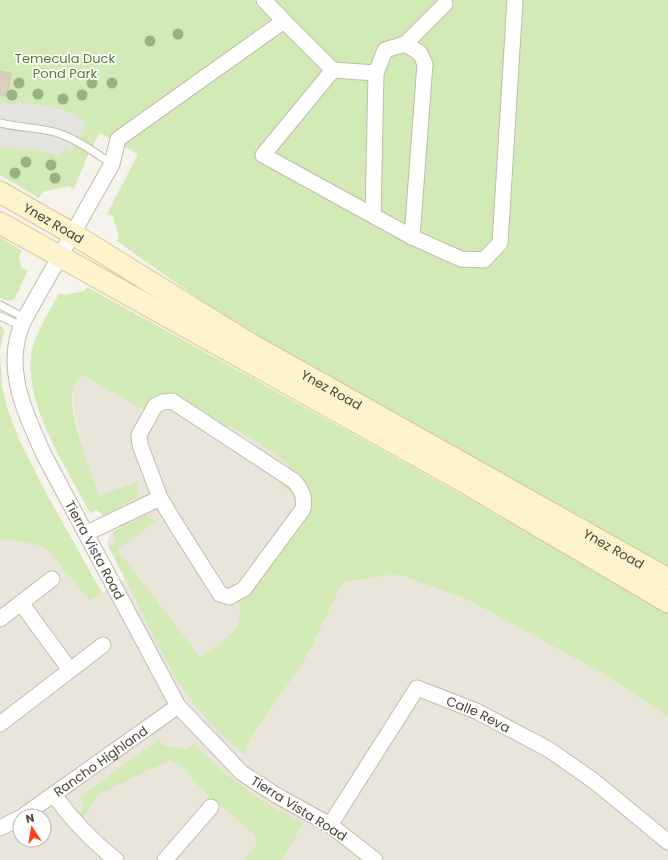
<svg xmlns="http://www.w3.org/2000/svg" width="668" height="860" viewBox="0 0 668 860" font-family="Poppins,sans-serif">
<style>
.residential{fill:#eae5da;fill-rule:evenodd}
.green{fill:#d2eab5}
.parking{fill:#e5e3e0}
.building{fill:#d8cfc1;stroke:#d3c7b4}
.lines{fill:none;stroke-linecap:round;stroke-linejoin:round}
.lane-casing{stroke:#c2bbae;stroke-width:9}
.street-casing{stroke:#c2bbae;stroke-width:17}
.secondary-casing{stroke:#d6c79b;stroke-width:23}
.lane{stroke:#fff;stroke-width:7}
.street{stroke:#fff;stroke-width:15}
.secondary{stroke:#fff3cd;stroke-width:21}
.tree{fill:#97b381}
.labels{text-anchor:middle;stroke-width:3.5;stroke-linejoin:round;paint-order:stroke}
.park-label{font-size:13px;fill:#4a7f2a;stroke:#fff}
.street-label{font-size:13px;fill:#4b4439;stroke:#fff}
</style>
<rect width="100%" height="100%" fill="#f6f3ec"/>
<path class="residential" d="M82,374L348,465L250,738L306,658L343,582L399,574L470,601L600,672L668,717V860H0V541L9,539L45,547L89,600L125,580L107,544L110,534L119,528L106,494L100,496L83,451L74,411L73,390ZM20,816H44V840H20Z"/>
<path class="green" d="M0,0H668V571L250,335L117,241L119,235L112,215L107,214L138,154L100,133L90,150L74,189L68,186L43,192L39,198L0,175Z
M0,237L22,251L19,256L21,267L28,270L15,298C10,302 6,301 0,298Z
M87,287L413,467L668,612V717L600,672L470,601L399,574L343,582L306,658L250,739L245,755C217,732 195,707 175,677L109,547L113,545L115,537L113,532L147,514L148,518L158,521L117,549L200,657C213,647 242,633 240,613C239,604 235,595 233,586L240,581L296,505L293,494L280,484L290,464L230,425L226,432L184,401L149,404L142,409L82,375C79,379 74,385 73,391C68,415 91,472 100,496L139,481L136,492L138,496L103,517L101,513L96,510L90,513C67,468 26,409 31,357C33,336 50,311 59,293L65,295L84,291Z
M0,324L4,331L0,351L2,387L9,413L19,439L45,491L102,593L89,600L45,547L9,539L0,541Z
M159,739L164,746L186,749L193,744L223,772L259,799L303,824L282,860H244L257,844L255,835L202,790L182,766L170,760L99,794L82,820L77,815L82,812L84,802L80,797Z"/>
<path class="parking" d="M0,101L8,104L29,103L49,106L64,110L86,122L71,152L65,148L58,156L37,149L0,147Z"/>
<path class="building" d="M0,71L11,73L7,96L0,95Z"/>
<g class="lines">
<g class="lane-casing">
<path id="lane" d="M0,123C19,128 39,127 58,133C78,140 94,152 112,164
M0,305L25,318
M0,316L21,326"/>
</g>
<g class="street-casing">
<g id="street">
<path d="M264,0L284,21"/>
<path d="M405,44L445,4"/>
<path d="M333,70L376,73L385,50L405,44L420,53L425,64L412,237"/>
<path d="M373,215L376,73"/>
<path d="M172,401L294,481C302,490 305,497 303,509L244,589L229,597L220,594L177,526L160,498L140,445L139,435L155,406L163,402Z"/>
<path d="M87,533L160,498"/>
<path d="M21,603L70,670"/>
<path d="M0,619L52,579"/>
<path d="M0,724L103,645"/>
<path d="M54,795C72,820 92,841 116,860"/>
<path id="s1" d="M23,816L178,706"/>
<path id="s2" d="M330,825L417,688L476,711L548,749L594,781L668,842"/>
<path d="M0,828L20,818"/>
<path d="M165,860L211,807"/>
<path d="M375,860L330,825L276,795L242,773L178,706L44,455C25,412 1,365 25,318L112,164L118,139L284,21L333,70L263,155L412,237L461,259L484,260L500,243L515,0"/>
</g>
</g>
<g class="secondary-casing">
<g id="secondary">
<path id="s3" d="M0,192L73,234L247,342L668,579"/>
<path d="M0,223L459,479L668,602"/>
</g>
</g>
<use href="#lane" class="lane"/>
<use href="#street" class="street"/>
<use href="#secondary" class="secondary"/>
</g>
<g class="tree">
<circle cx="178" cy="34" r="5.5"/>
<circle cx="150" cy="41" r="5.5"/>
<circle cx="19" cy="83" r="5.5"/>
<circle cx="92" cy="83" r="5.5"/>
<circle cx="112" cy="83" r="5.5"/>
<circle cx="38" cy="94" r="5.5"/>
<circle cx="12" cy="95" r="5.5"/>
<circle cx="82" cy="95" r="5.5"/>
<circle cx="63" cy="99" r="5.5"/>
<circle cx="26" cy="162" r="5.5"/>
<circle cx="51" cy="165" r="5.5"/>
<circle cx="15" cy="173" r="5.5"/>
<circle cx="55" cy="178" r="5.5"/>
</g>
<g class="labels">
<g class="park-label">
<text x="65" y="63">Temecula Duck<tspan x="65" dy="15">Pond Park</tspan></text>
</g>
<g class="street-label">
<text dy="5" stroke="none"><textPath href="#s3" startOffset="62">Ynez Road</textPath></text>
<text dy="5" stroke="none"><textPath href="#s3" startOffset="386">Ynez Road</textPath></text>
<text dy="5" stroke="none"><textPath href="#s3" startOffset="710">Ynez Road</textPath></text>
<text transform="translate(95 550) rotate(62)" y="5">Tierra Vista Road</text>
<text dy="5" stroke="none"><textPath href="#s2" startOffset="229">Calle Reva</textPath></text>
<text dy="5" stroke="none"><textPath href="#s1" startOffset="95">Rancho Highland</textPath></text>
<text transform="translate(299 808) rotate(32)" y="5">Tierra Vista Road</text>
</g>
</g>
<g transform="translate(32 828) rotate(348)"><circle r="19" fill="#ffffff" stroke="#b7b4b0"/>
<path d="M0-3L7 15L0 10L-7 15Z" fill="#fc3f1d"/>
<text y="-6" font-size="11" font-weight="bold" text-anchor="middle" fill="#4b4439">N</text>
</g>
</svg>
